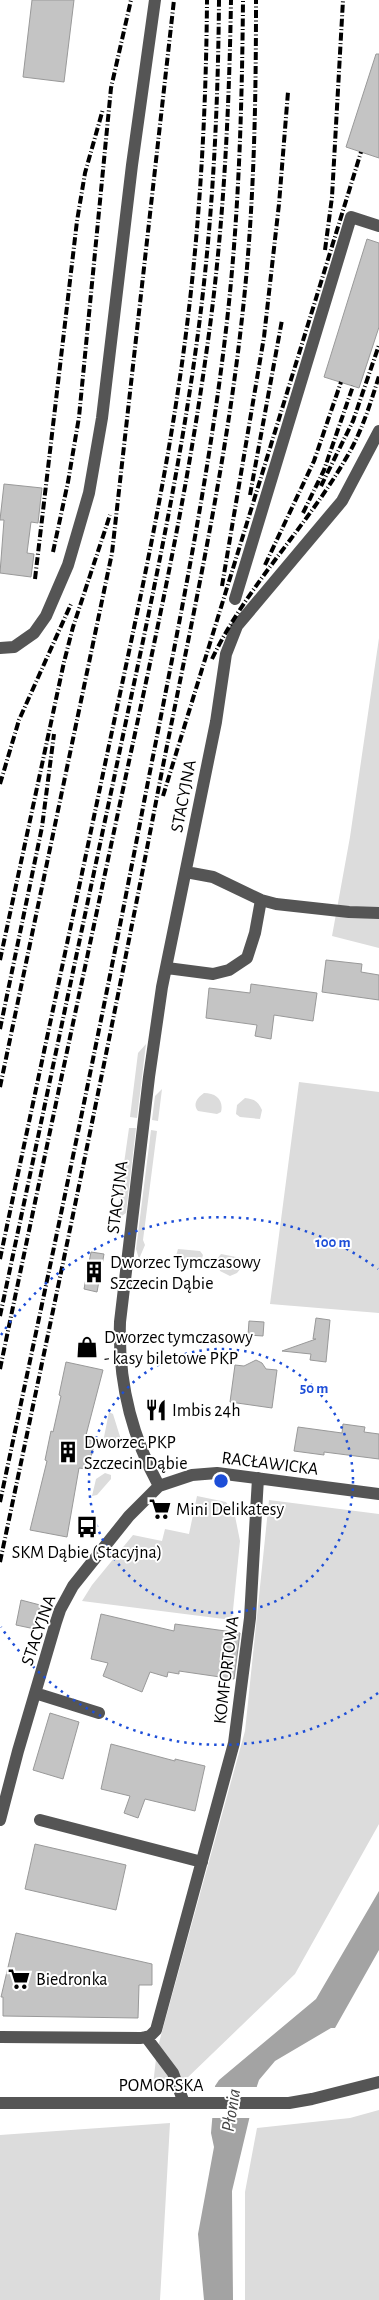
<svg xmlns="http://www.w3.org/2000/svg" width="379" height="2300" viewBox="0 0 379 2300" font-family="'Alegreya Sans',sans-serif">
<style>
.green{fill:#dcdcdc}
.water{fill:#a3a3a3}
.pier{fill:#fff}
.building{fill:#c4c4c4;stroke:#999}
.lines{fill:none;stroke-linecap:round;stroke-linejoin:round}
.minor{stroke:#555;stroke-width:12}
.rail{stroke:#000;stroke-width:4;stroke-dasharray:8 2.5 1 2.5;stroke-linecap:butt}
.ring{fill:none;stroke:#1d4ed8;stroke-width:2.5;stroke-dasharray:2.5 5}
.labels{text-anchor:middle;stroke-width:4;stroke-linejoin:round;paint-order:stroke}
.street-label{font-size:18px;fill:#000;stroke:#fff}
.poi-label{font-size:18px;fill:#000;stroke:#fff;text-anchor:start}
.water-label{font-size:19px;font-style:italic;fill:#444;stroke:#fff}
.centre{fill:#1d4ed8;stroke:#fff;stroke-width:2.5}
.ring-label{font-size:15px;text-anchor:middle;font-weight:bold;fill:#1d4ed8;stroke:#fff;stroke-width:4;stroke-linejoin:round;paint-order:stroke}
</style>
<rect width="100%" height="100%" fill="#fff"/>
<path class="green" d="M379,638V948L332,936L350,837Z
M146,1044L137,1118L130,1117L138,1053Z
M299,1082L379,1092V1313L270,1304Z
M162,1089L158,1121L152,1120L155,1096Z
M204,1093C216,1093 224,1100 221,1112L217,1114L198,1111C192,1104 198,1097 204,1093Z
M245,1098C254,1099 258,1101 262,1110L260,1119L240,1117L236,1114L237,1105Z
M129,1128H136L126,1213L116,1220Z
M151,1130L157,1131L143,1240L145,1245L139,1259L136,1249Z
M178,1249L200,1251L203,1255C200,1267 193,1272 181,1268L176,1256Z
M221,1254L241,1258V1268L237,1273L230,1276L220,1271L217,1259Z
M109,1412L113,1414L122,1443L119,1447L109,1444L104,1437Z
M105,1473L111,1475V1479L97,1495L92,1496L96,1479Z
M197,1496L226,1502L235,1516L240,1541L232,1620L82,1601L92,1585L133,1535L162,1541L165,1529L189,1534Z
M269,1500L379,1514V1824L295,1974L185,2080L153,2085L157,2050L245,1731Z
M379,2110V2300H245V2192L257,2128L350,2118Z
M170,2123L160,2300H0V2135Z"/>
<path class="water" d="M379,1891V1950L335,2028H331L275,2061L259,2080L257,2086L232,2191L233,2300H204L198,2234L214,2147L211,2133L215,2086L219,2080L316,1999Z"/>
<path class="pier" d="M213,2087H259L252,2118H210Z"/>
<path class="building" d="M32,0H74L64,82L23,77Z
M376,54H379V158L346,147Z
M367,239L379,243V327L359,388L324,377Z
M4,484L42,488L38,523L31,522L27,553L34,554L31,577L0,573L4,520H0Z
M326,960L362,964L361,972L379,975V1000L322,992Z
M251,984L317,993L313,1021L274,1015L271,1039L255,1036L257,1025L206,1018L209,988L250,993Z
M91,1252L104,1254L97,1292L84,1289Z
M316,1318L330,1320L326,1362L310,1360L311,1354L282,1351L316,1339H313Z
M249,1321L264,1322L263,1336L248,1335Z
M256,1360L262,1363L266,1369L277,1370L272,1408L230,1402L235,1365L244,1366Z
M66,1362L103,1370L85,1439L95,1441L88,1469L79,1468L67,1537L30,1530L47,1461L45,1460L51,1431L53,1432L61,1396L59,1395Z
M343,1424L365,1427L364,1432L379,1434V1459L324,1452V1455L294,1451L298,1427L342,1433Z
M21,1600L40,1605L35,1629L16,1625Z
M101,1614L174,1631L175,1624L240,1633L234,1679L179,1671V1674L168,1672L167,1677L150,1672L142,1692L103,1676L108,1663L91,1659Z
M50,1713L79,1722L63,1779L33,1770Z
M111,1744L175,1761V1759L205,1766L195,1811L145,1799L138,1818L124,1813L130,1796L101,1789Z
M35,1844L126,1865L116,1910L25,1889Z
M16,1933L152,1964V1985H139L138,2018L3,2016V1997H1Z"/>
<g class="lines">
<path class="minor" d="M235,599L351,217L379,226
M0,648L14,647L34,633L46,616L68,565L89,493L102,418L132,165L155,0
M186,872L213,877L261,900L276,904L349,912L379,913
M167,968L213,974L229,970L247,958L255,933L261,900
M159,1486C131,1435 118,1381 120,1322L149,1077L162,987L216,722L226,654L237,626L342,501L379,431
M35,1693L99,1713
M0,1820L18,1751L56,1622L60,1610L73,1586L129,1516L159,1486L192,1475L217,1473L379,1494
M40,1820L202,1862
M0,2037L141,2038L150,2036L156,2030L234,1743L250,1618L258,1478
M146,2037L173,2073L184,2103
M0,2103H289L312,2099L379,2082"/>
<path class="rail" d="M325,250L332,197L343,0
M321,486L353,421L379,345
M250,495L282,320
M303,513L324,470L353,386
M53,552L68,482L79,417L111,88L131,0
M265,565L314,461L341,382
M35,579L77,221L85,173L103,109
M222,586L264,337L279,204L288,92
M212,659C246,587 305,529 345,460C361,434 370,405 379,376
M0,784L19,720L71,604
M163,796L361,152
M0,960L64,662L73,627L110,515
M0,1029L42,827L54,734
M0,1087L112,553L174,0
M0,1259C33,1102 67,945 100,788C128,654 159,520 179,384C198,257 206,129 207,0
M0,1316C38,1138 75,961 113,783C143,639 176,495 196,348C212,233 218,117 219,0
M0,1369C39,1182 79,995 119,808C151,658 185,508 206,355C223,238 229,119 231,0
M0,1502C50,1267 100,1032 145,797C176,639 209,481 227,321C239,214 242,107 243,0
M0,1562C55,1302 110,1042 160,781C190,628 225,474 242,318C254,212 256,106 256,0"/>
</g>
<g class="ring">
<circle cx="221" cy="1481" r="132"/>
<path d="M378 1693A264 264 0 0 1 1 1627M1 1335A264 264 0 0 1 378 1269"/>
</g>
<defs>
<g id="building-bare" transform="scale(1.725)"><path d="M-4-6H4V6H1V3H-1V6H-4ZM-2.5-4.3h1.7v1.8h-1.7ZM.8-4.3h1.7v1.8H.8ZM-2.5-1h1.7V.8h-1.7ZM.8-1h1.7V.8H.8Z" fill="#000" stroke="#fff" stroke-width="2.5" paint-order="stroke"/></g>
<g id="shop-bare" transform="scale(1.725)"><path d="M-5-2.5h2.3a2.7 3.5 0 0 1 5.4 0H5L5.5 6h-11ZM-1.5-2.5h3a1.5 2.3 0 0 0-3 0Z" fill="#000" stroke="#fff" stroke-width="2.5" paint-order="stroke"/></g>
<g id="restaurant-bare" transform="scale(1.725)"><path d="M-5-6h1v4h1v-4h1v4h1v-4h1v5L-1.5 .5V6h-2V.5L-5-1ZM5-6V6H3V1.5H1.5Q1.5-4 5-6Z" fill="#000" stroke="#fff" stroke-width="2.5" paint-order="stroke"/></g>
<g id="supermarket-bare" transform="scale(1.725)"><path d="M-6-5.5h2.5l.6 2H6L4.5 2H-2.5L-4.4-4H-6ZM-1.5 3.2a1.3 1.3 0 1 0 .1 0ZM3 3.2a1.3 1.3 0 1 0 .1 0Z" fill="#000" stroke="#fff" stroke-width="2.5" paint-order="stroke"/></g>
<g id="bus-bare" transform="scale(1.725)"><path d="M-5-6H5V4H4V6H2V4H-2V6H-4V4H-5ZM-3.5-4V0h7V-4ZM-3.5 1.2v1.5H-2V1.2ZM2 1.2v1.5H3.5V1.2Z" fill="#000" stroke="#fff" stroke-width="2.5" paint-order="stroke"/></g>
</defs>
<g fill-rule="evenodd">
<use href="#building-bare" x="94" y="1272"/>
<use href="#shop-bare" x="87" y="1347"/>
<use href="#restaurant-bare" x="156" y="1410"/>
<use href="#building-bare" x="68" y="1452"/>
<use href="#supermarket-bare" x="160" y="1509"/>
<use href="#bus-bare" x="87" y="1527"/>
<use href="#supermarket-bare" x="19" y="1979"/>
</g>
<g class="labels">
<g class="street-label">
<text transform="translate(183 796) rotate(-79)" y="6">STACYJNA</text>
<text transform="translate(117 1197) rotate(-83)" y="6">STACYJNA</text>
<text transform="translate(270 1463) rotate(7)" y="6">RACŁAWICKA</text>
<text transform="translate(38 1630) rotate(-71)" y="6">STACYJNA</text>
<text transform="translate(226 1670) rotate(-83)" y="6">KOMFORTOWA</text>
<text x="161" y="2091">POMORSKA</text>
</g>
<g class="poi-label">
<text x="110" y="1268">Dworzec Tymczasowy<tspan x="110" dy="21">Szczecin Dąbie</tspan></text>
<text x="104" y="1343">Dworzec tymczasowy<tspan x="104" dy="21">- kasy biletowe PKP</tspan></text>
<text x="172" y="1416">Imbis 24h</text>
<text x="84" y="1448">Dworzec PKP<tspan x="84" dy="21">Szczecin Dąbie</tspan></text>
<text x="176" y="1515">Mini Delikatesy</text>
<text x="87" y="1558" text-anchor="middle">SKM Dąbie (Stacyjna)</text>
<text x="36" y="1985">Biedronka</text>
</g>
<g class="water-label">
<text transform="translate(230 2110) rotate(-81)" y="7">Płonia</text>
</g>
</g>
<circle cx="221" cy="1481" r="8" class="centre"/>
<g class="ring-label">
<text x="333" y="1247">100 m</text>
<text x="314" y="1393">50 m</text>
</g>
</svg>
